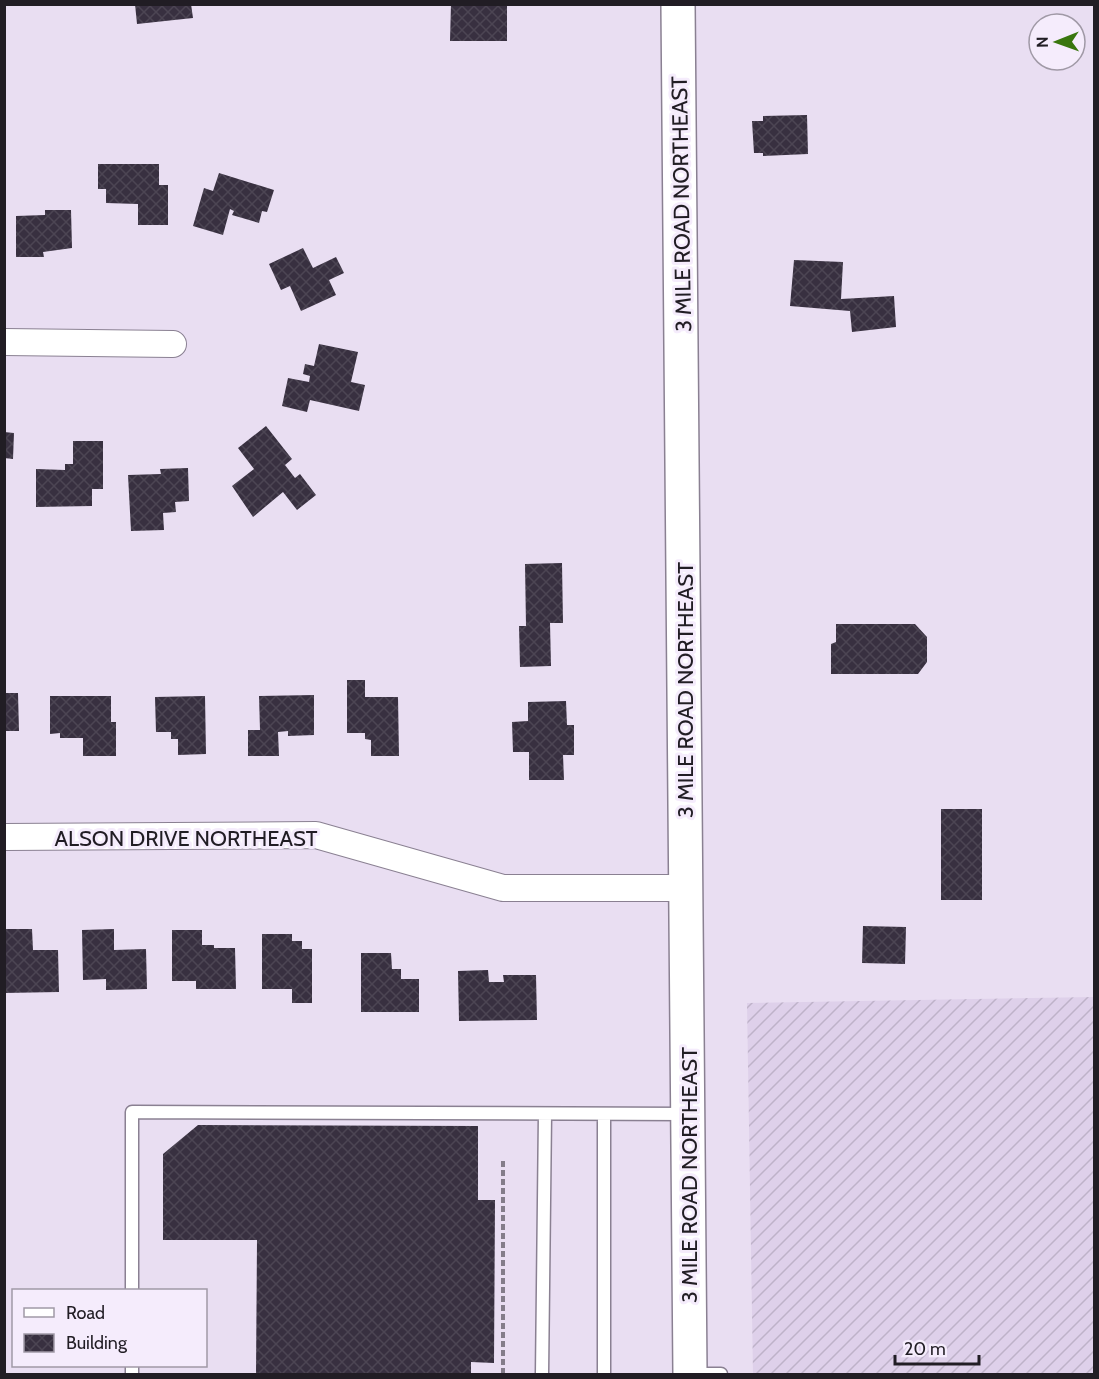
<svg xmlns="http://www.w3.org/2000/svg" width="1099" height="1379" viewBox="0 0 1099 1379" font-family="Cabin,sans-serif">
<style>
.industrial{fill:url(#industrial-furrows)}
.building{fill:url(#building-cross-hatch)}
.lines{fill:none;stroke-linecap:round;stroke-linejoin:round}
.lane-casing{stroke:#8a8092;stroke-width:15}
.street-casing{stroke:#8a8092;stroke-width:28}
.secondary-casing{stroke:#8a8092;stroke-width:36}
.path{stroke:#847d8a;stroke-width:4;stroke-dasharray:6 3;stroke-linecap:butt}
.lane{stroke:#fff;stroke-width:12}
.street{stroke:#fff;stroke-width:26}
.secondary{stroke:#fff;stroke-width:33}
.labels{text-anchor:middle;stroke-width:6;stroke-linejoin:round;paint-order:stroke}
.street-label{font-size:22px;fill:#211d24;stroke:#f5ecfc}
</style>
<defs>
<pattern id="industrial-furrows" width="10" height="10" patternUnits="userSpaceOnUse" patternTransform="scale(1.5)"><rect width="10" height="10" fill="#ded0ea"/><path d="M-1 1l2-2M0 10L10 0M9 11l2-2" fill="none" stroke="#beb2c9"/></pattern>
<pattern id="building-cross-hatch" width="8" height="8" patternUnits="userSpaceOnUse" patternTransform="scale(1.5)"><rect width="8" height="8" fill="#383040"/><path d="M0 0l8 8M0 8l8-8" fill="none" stroke="#4c4553"/></pattern>
</defs>
<rect width="100%" height="100%" fill="#e9def2"/>
<path class="industrial" d="M1094,997V1374H753L747,1003Z"/>
<path class="building" d="M135,4H191L193,18L137,24Z
M451,4H507V41H450Z
M807,115L808,154L763,156V153H754L752,121H763V116Z
M98,164H159V185H168V225H138V204L106,203V189H98Z
M219,173L274,190L267,212L262,211L259,223L232,215L234,211L230,209L223,235L193,226L204,188L213,191Z
M45,210H71L72,248L43,252L44,257H16V216L45,215Z
M303,248L313,268L336,257L344,273L329,280L336,295L301,311L290,286L281,290L269,264Z
M794,260L843,262L841,299L894,296L896,327L852,332L850,311L790,306Z
M319,344L358,352L351,382L365,385L359,411L310,400L307,412L282,406L288,378L309,382L310,376L303,374L305,364L314,366Z
M266,426L292,459L285,465L295,478L300,474L316,495L297,510L283,492L253,517L232,486L254,469L238,448Z
M4,432L14,433L13,459L4,458Z
M73,441H103V489H92V506L36,507V469L65,470V464H73Z
M188,468L189,501L175,502L176,512L163,513L164,530L131,531L128,475L161,474L160,469Z
M562,563L563,623H550L551,666L520,667L519,626H526L525,564Z
M836,624H915L927,637V662L918,674H831V644L836,642Z
M347,680H365V697H398L399,756H371V740L365,739V733H347Z
M4,693H18L19,731H4Z
M314,695V735L288,736V731L278,732L279,756H248V730H260L259,696Z
M50,696H111V722H116V756H83V738H60V733L50,734Z
M205,696L206,754L178,755V739H171V732H156L155,697Z
M566,701L567,725H574V755H563L564,780H529V752H513L512,722L528,721V702Z
M941,809H982V900H941Z
M863,926L906,927L905,964L862,963Z
M6,929H32L33,950H58L59,992L4,993Z
M114,929V950L146,949L147,989L106,990V979L83,980L82,930Z
M172,930H202V945H214V948H235L236,989H196V981H172Z
M262,934H292V941H302V949H312V1003H292V989H262Z
M361,953H391L392,969H401V979H419V1012H361Z
M488,970L489,982H504L503,975H536L537,1020L459,1021L458,971Z
M198,1125L478,1126V1200H495L494,1363L471,1362V1374H256L257,1240H163V1154Z"/>
<g class="lines">
<g class="lane-casing">
<path id="lane" d="M604,1115V1374
M132,1290V1112L687,1114
M132,1374V1366
M542,1374L545,1114
M692,1374H721"/>
</g>
<g class="street-casing">
<path id="street" d="M4,342L173,344
M4,837L316,835L503,888H684"/>
</g>
<g class="secondary-casing">
<path id="secondary" d="M678,4L690,1374"/>
</g>
<path class="path" d="M503,1374V1160"/>
<use href="#lane" class="lane"/>
<use href="#street" class="street"/>
<use href="#secondary" class="secondary"/>
</g>
<g class="labels">
<g class="street-label">
<text transform="translate(681 204) rotate(-91)" y="8">3 MILE ROAD NORTHEAST</text>
<text transform="translate(685 690) rotate(-90)" y="8">3 MILE ROAD NORTHEAST</text>
<text x="186" y="846">ALSON DRIVE NORTHEAST</text>
<text transform="translate(689 1175) rotate(-90)" y="8">3 MILE ROAD NORTHEAST</text>
</g>
</g>
<rect width="1099" height="1379" fill="none" stroke="#211d24" stroke-width="12"/>
<rect x="12" y="1289" width="195" height="78" fill="#f5ecfc" stroke="#a099a6" stroke-width="1.5"/>
<rect x="24" y="1308" width="30" height="9" fill="#ffffff" stroke="#a099a6" stroke-width="1.5"/>
<text x="66" y="1319" font-size="18" fill="#211d24">Road</text>
<rect x="24" y="1334" width="30" height="18" fill="url(#building-cross-hatch)" stroke="#a099a6" stroke-width="1.5"/>
<text x="66" y="1349" font-size="18" fill="#211d24">Building</text>
<g transform="translate(1057 42) rotate(269)"><circle r="28" fill="#f5ecfc" stroke="#a099a6" stroke-width="1.5"/>
<path d="M0-4.5L10 22L0 15L-10 22Z" fill="#39760e"/>
<text y="-9" font-size="16" font-weight="bold" text-anchor="middle" fill="#211d24">N</text>
</g>
<path d="M895 1355v9h84v-9" fill="none" stroke="#211d24" stroke-width="3"/>
<text x="904" y="1355" font-size="18" fill="#211d24" stroke="#f5ecfc" stroke-width="4.5" paint-order="stroke">20 m</text>
</svg>
